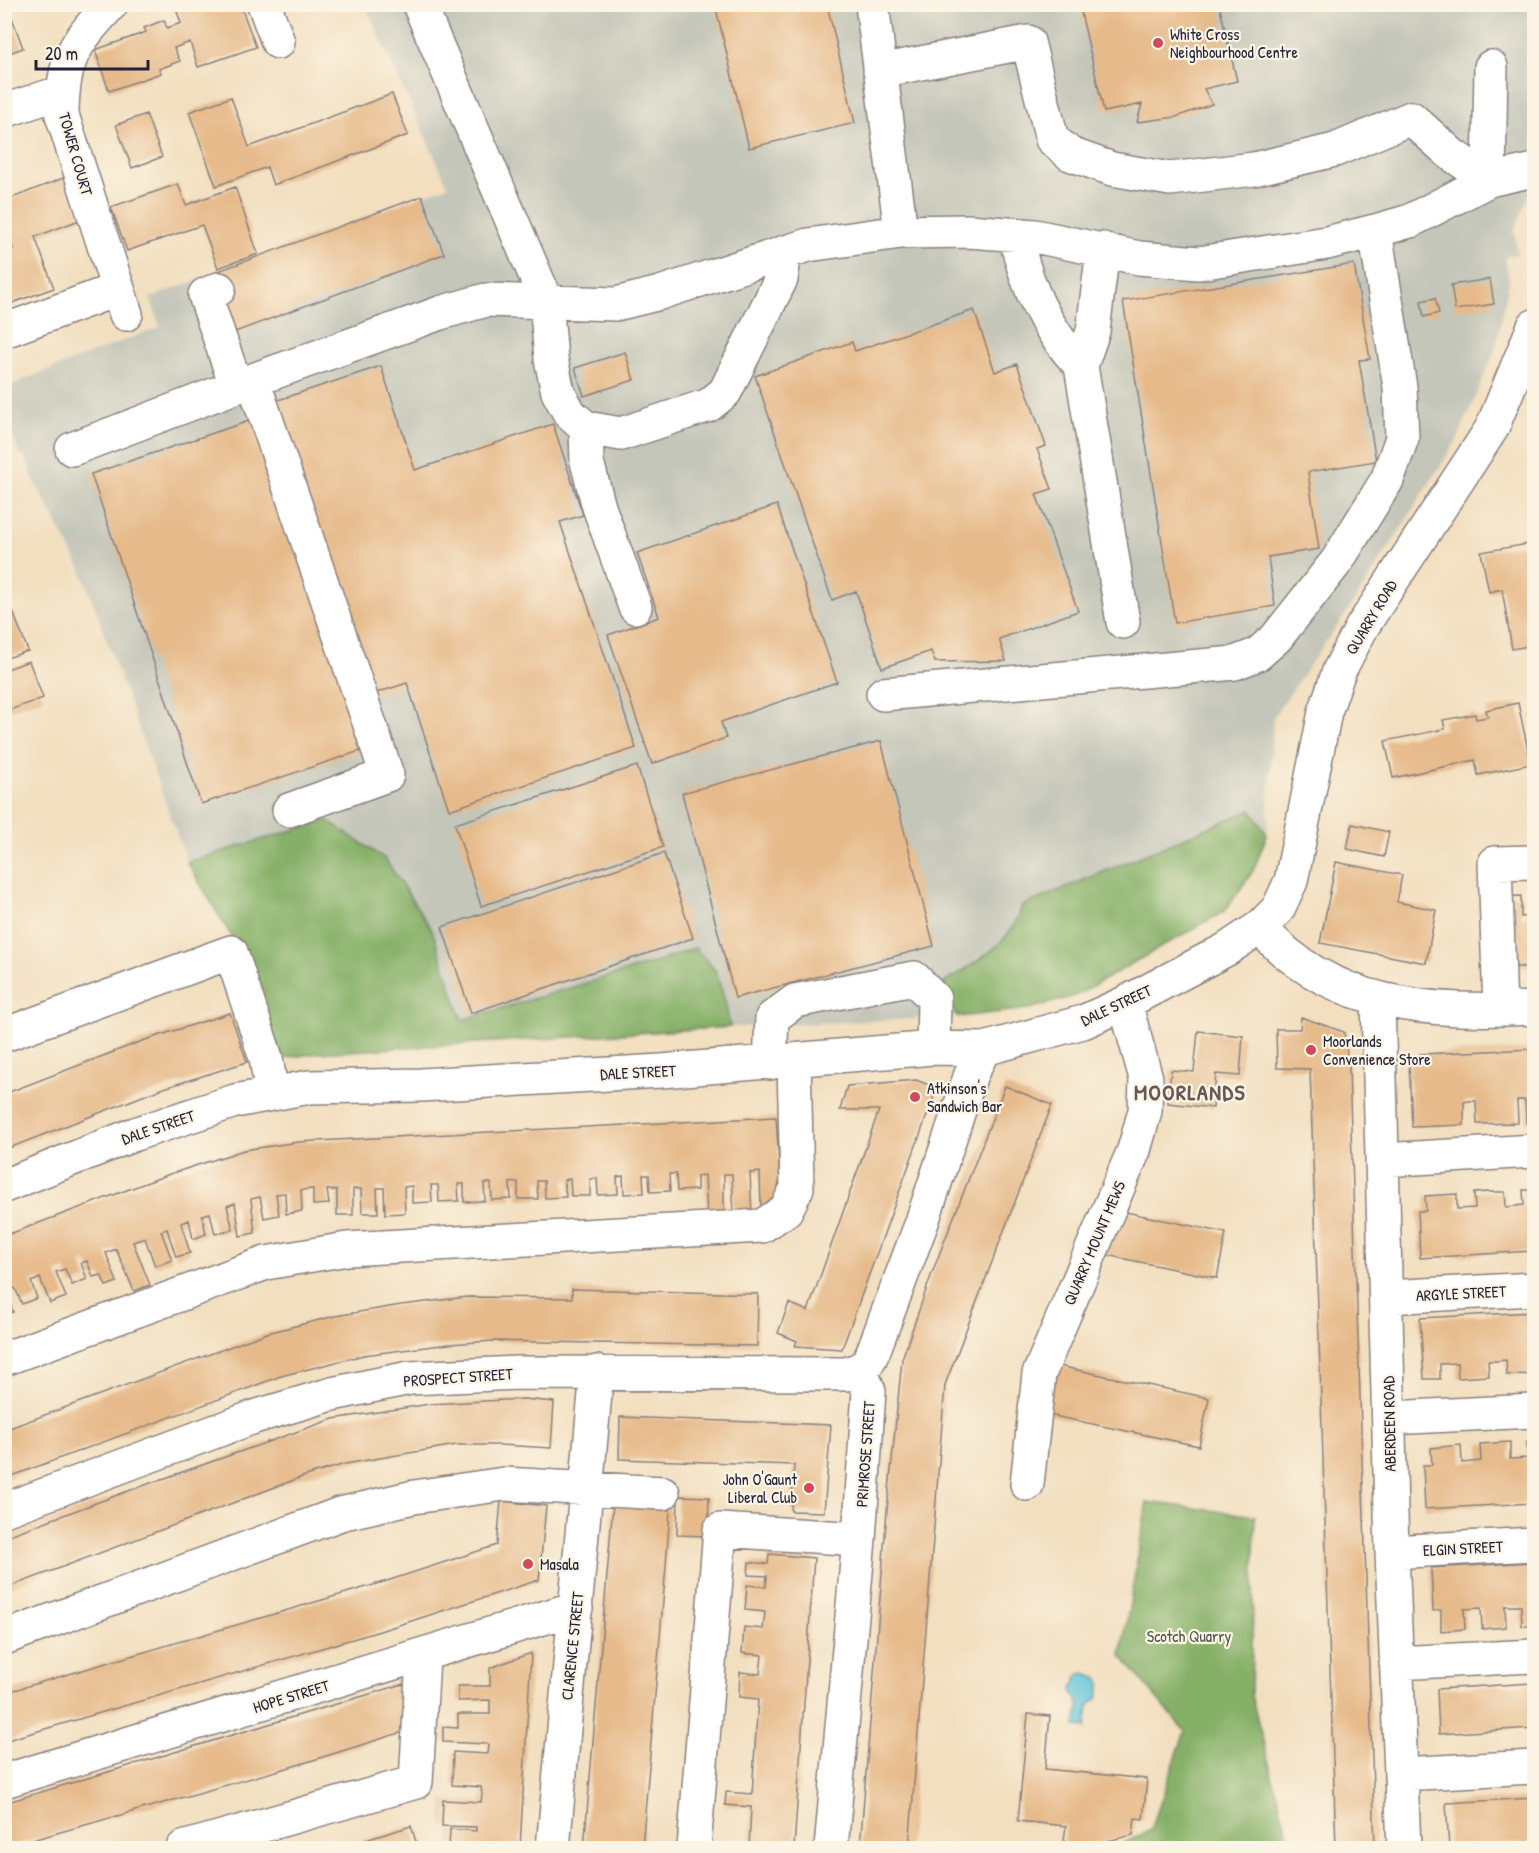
<svg xmlns="http://www.w3.org/2000/svg" width="1539" height="1853" viewBox="0 0 1539 1853" font-family="'Patrick Hand',sans-serif">
<style>
.industrial{fill:#c4c6b9}
.forest{fill:#86b067;stroke:#546951;stroke-width:1.5}
.water{fill:#5ac2d7;stroke:#3e7289;stroke-width:1.5}
.building{fill:#e6ba8a}
.lines{fill:none;stroke-linecap:round;stroke-linejoin:round}
.minor-casing{stroke:#8a807e;stroke-width:36}
.minor{stroke:#fff;stroke-width:33}
.poi-dot{fill:#d1495b;stroke:#fcf5e5;stroke-width:2}
.labels{text-anchor:middle;stroke-width:4.5;stroke-linejoin:round;paint-order:stroke}
.poi-label{font-size:16px;fill:#22223b;stroke:#fcf5e5;text-anchor:start}
.street-label{font-size:16px;fill:#22223b;stroke:#fcf5e5}
.park-label{font-size:16px;fill:#4a554d;stroke:#fcf5e5}
.district-label{font-size:22px;font-weight:bold;letter-spacing:1.5px;fill:#675757;stroke:#fcf5e5}
</style>
<rect width="100%" height="100%" fill="#fcf5e5"/>
<filter id="ink" filterUnits="userSpaceOnUse"><feTurbulence type="fractalNoise" baseFrequency=".0167" numOctaves="2"/><feDisplacementMap in="SourceGraphic" scale="12" xChannelSelector="R" yChannelSelector="G"/><feConvolveMatrix kernelMatrix="1 2 1 2 8 2 1 2 1" color-interpolation-filters="sRGB"/></filter>
<filter id="wash" filterUnits="userSpaceOnUse"><feTurbulence type="fractalNoise" baseFrequency=".008" numOctaves="4" result="noise"/><feDisplacementMap in="SourceGraphic" scale="24" xChannelSelector="R" yChannelSelector="G"/><feGaussianBlur stdDeviation="1.35" result="paint"/><feColorMatrix in="noise" values="0 0 0 0 0 0 0 0 0 0 0 0 0 0 0 0 0 1.4 0 .05"/><feComposite in="paint" operator="in"/></filter>
<g filter="url(#wash)">
<rect width="100%" height="100%" fill="#f2dfc0"/>
<path class="industrial" d="M365,5H1534V182L1514,232L1518,254L1505,257L1509,281L1496,347L1458,438L1356,599L1273,717L1267,835L1253,871L1225,911L1075,996L1029,1009L958,1017L771,1025L318,1053L273,1060L235,942L187,862L81,569L33,478L24,454L20,455L5,416V387L160,327L150,298L448,186Z"/>
<path class="forest" d="M1251,810L1267,835L1253,871L1225,911L1075,996L1029,1009L958,1017L938,987C970,965 1012,946 1022,906Z
M327,820L385,859L432,930L462,1020L657,962L695,948L715,970L725,1001L730,1027L318,1053L273,1060L235,942L187,862Z
M1147,1502L1255,1516L1251,1695L1291,1848H1113L1151,1830L1185,1731L1121,1656Z"/>
<path class="water" d="M1084,1673L1097,1677L1101,1683L1098,1698L1089,1706L1086,1728L1076,1727L1079,1705L1072,1691L1078,1675Z"/>
<g id="blocks">
<path class="building" d="M4,4H7L23,48L4,55Z
M180,4H240L256,47L198,67L190,42L174,48L180,61L159,69L161,73L109,91L95,50L146,32L144,28L164,20L167,28L181,23L175,6Z
M715,4H827L855,123L749,148Z
M1079,4H1219L1237,81L1204,89L1212,104L1176,117L1137,122L1142,104L1104,112Z
M392,94L408,135L273,185L267,167L216,186L189,112L231,97L249,147Z
M146,114L162,157L132,168L116,125Z
M66,177L82,219L35,237L54,288L9,304L4,289V252L13,249L4,227V201Z
M178,184L186,205L235,187L258,254L218,268L202,225L127,251L111,207Z
M422,196L444,254L235,332L213,273Z
M1354,264L1370,359L1359,360L1376,461L1308,472L1319,549L1268,557L1275,606L1175,623L1123,301Z
M1490,279L1494,304L1455,310L1451,285Z
M1435,298L1439,313L1424,317L1421,301Z
M974,310L995,372L1017,364L1046,446L1037,449L1052,489L1036,494L1078,611L999,639L1006,661L935,662L931,651L882,668L856,591L832,600L755,376L852,342L855,351Z
M625,352L634,380L584,396L575,368Z
M381,366L415,470L553,424L583,515L560,522L636,748L449,810L407,683L367,696L269,403Z
M258,418L369,748L201,804L91,474Z
M777,505L837,682L721,722L726,738L652,764L608,635L659,617L637,553Z
M1534,543V645L1512,649L1502,589L1489,592L1481,552Z
M13,612L28,651L4,659V615Z
M29,661L43,698L4,712V670Z
M1518,703L1531,764L1478,775L1475,760L1393,778L1385,741L1445,729L1443,720L1475,714L1476,719L1488,717L1486,710Z
M1534,714V729L1531,715Z
M881,741L934,946L735,998L682,793Z
M637,766L663,847L481,906L455,824Z
M1352,824L1389,832L1384,857L1347,849Z
M664,853L693,938L471,1013L442,927Z
M1336,862L1402,875L1397,902L1436,910L1426,963L1320,943Z
M1521,896V917L1534,916V966L1505,968L1502,897Z
M230,1013L247,1062L161,1089L4,1150V1094L142,1041Z
M1301,1017L1344,1032L1349,1068L1375,1848H1336L1310,1069L1277,1068L1276,1029H1300Z
M1198,1031L1243,1036L1240,1076L1216,1074L1213,1108L1168,1103L1171,1070L1194,1072Z
M1534,1049V1122L1526,1123L1525,1100H1517L1518,1123L1477,1124L1476,1101H1468L1464,1102V1125L1412,1127L1409,1063L1420,1054Z
M916,1080L937,1088L842,1349L795,1346L797,1341L778,1333L789,1303L808,1311L879,1110H840L847,1086Z
M1005,1086L1052,1105L945,1385L909,1848H860L887,1510L902,1359L932,1273Z
M776,1117L780,1180L772,1206H761L760,1172L750,1173L752,1217L734,1218L732,1174H724V1219H707L705,1175L697,1176V1190L677,1191L676,1174H669L670,1191L650,1192L649,1175H643L644,1193L624,1194L623,1176L617,1177L618,1194L598,1195L597,1178L590,1179V1196H571L570,1179L564,1180L566,1197L545,1198L544,1181H537L538,1199H518V1182L510,1183L511,1199L492,1200L491,1183H484L485,1201L464,1202V1184H458L459,1201L439,1202L438,1185H431L432,1202L412,1203V1186L404,1187L405,1213L385,1214L384,1188H377L378,1213H362L361,1189H353V1215H337V1190H327L329,1204L313,1205V1189L301,1190L302,1211L286,1214L285,1193L276,1194L279,1215L264,1218L260,1197L251,1199L255,1233L240,1236L235,1203L227,1206L233,1230L215,1234L210,1213L202,1215L206,1234L193,1239L189,1220L181,1223L190,1253L176,1257L167,1229L161,1231L172,1260L155,1266L145,1238L133,1242L150,1285L134,1291L116,1249L106,1253L117,1282L106,1286L101,1275L93,1277L87,1261L81,1263L87,1279L72,1285L65,1269L56,1272L66,1297L50,1303L40,1278L31,1282L37,1298L22,1304L15,1288L6,1291L13,1312L4,1315V1236L167,1175L244,1150L298,1142Z
M1523,1190H1534V1251L1420,1258L1418,1211H1426L1425,1196L1457,1194V1209L1475,1208L1474,1193L1489,1192H1505L1506,1207L1524,1205Z
M1116,1210L1226,1233L1217,1278L1106,1255Z
M572,1289L758,1294L757,1346L493,1341L449,1344L364,1355L281,1376L4,1479V1430L267,1333L335,1316L401,1305L467,1297L572,1298Z
M1534,1312V1374L1507,1375L1506,1360L1497,1361H1488L1489,1376L1458,1378L1457,1363L1440,1364V1379H1424L1420,1318Z
M1054,1365L1209,1398L1199,1446L1044,1414Z
M524,1399L554,1402L551,1448L499,1445H456L345,1464L302,1477L4,1589V1537L131,1490L333,1419L430,1404Z
M620,1417L831,1425L824,1512L791,1511L794,1465L619,1459Z
M1527,1441H1534V1503L1425,1509L1423,1465H1432L1431,1448L1461,1445L1462,1463L1481,1461L1480,1444L1510,1442V1459L1528,1458Z
M678,1496L709,1497L708,1536L677,1535Z
M501,1501L546,1506L539,1580L380,1631L4,1741V1693L387,1581L497,1545Z
M613,1504L670,1509L666,1566L642,1848H584Z
M769,1554L814,1558L794,1848H749L751,1807L725,1805L726,1792L752,1794L758,1699L739,1697L740,1672L760,1674L762,1655L742,1653L744,1627L763,1629L765,1612L745,1610L747,1585L766,1587L767,1576L748,1575L749,1562L768,1564Z
M1534,1562V1626H1522L1521,1606H1505L1506,1627L1482,1629L1481,1608L1464,1609L1465,1629L1441,1631V1610L1433,1611L1431,1568Z
M531,1653L520,1848H449L450,1829L476,1831V1827L442,1826L443,1800L481,1802L482,1794L481,1787L452,1785L453,1752L487,1754L488,1744L443,1742V1727L458,1728V1714H490V1700L458,1701V1686H490V1668Z
M407,1683L403,1732L294,1766L4,1848V1803Z
M1534,1683V1728L1439,1734L1437,1689Z
M1028,1714L1050,1716L1045,1769L1147,1779L1143,1819L1135,1818L1133,1835L1077,1848H1063L1066,1826L1018,1821Z
M1534,1798V1843L1449,1847L1446,1803Z
M411,1826L418,1848H340Z"/>
</g>
</g>
<g filter="url(#ink)">
<use href="#blocks" fill-opacity="0" stroke="#8a807e" stroke-width="1.5"/>
<g class="lines">
<g class="minor-casing">
<path id="minor" d="M111,4C75,43 62,59 62,115L126,314
M264,4L278,42
M419,4L546,300L551,359L558,392L570,414L586,428L621,434L709,405L725,392L781,279L785,252
M872,4L901,232
M880,71L1028,42L1052,139L1070,154L1112,169L1170,179L1254,169L1335,150L1411,118L1451,154L1489,180
M4,111L62,92
M1489,180L1491,67
M1015,235C1027,287 1044,327 1081,366
M1103,249L1093,331L1081,366L1123,622
M219,289L205,295L236,386
M4,331L118,289
M253,380L387,775L289,810
M586,428L587,462L599,507L635,607
M72,449L253,380L440,313L486,300L616,304L660,293L808,245L901,232L968,231L1035,236L1139,258L1199,263L1327,243L1375,231L1410,221L1489,180L1534,170
M883,694L1235,663L1258,654L1276,638L1337,561L1387,480L1402,438L1400,387L1375,231
M1260,927C1330,1009 1434,1013 1534,1008
M1378,999L1392,1552L1404,1848
M1500,1009L1495,863L1534,862
M4,1035L231,952L266,1058L272,1094
M770,1063L772,1018L795,1001L914,978L934,999L933,1048
M1383,1160L1534,1151
M4,1186L135,1134L235,1101L309,1087L421,1085L661,1071L933,1048L984,1049L1083,1022L1125,1003L1227,949L1260,927L1278,909L1291,881L1325,712L1339,671L1362,627L1492,428L1534,326
M1387,1297L1534,1289
M4,1359L266,1263L347,1249L762,1226L786,1210L797,1188L794,1061
M1389,1418L1534,1411
M1027,1484L1039,1374L1134,1150L1145,1111L1146,1078L1125,1003
M4,1510L254,1417L332,1394L410,1378L519,1373L845,1374C860,1370 867,1367 873,1352L922,1222L971,1074L984,1049
M1392,1552L1534,1544
M4,1638L340,1514L414,1497L504,1484L663,1493
M1396,1663L1534,1656
M1401,1774L1534,1767
M4,1781L576,1608
M183,1848L416,1782L423,1657
M553,1848L597,1372
M694,1848L720,1530L859,1539
M831,1848L859,1539L869,1391L860,1370"/>
</g>
<use href="#minor" class="minor"/>
</g>
</g>
<g class="poi-dot">
<circle cx="1158" cy="43" r="6"/>
<circle cx="1311" cy="1050" r="6"/>
<circle cx="915" cy="1097" r="6"/>
<circle cx="809" cy="1488" r="6"/>
<circle cx="528" cy="1564" r="6"/>
</g>
<g class="labels">
<g class="poi-label">
<text x="1170" y="40">White Cross<tspan x="1170" dy="18">Neighbourhood Centre</tspan></text>
<text x="1323" y="1047">Moorlands<tspan x="1323" dy="18">Convenience Store</tspan></text>
<text x="927" y="1094">Atkinson's<tspan x="927" dy="18">Sandwich Bar</tspan></text>
<text x="797" y="1485" text-anchor="end">John O'Gaunt<tspan x="797" dy="18">Liberal Club</tspan></text>
<text x="540" y="1570">Masala</text>
</g>
<g class="street-label">
<text transform="translate(76 154) rotate(74)" y="6">TOWER COURT</text>
<text transform="translate(1371 617) rotate(-59)" y="6">QUARRY ROAD</text>
<text transform="translate(1116 1005) rotate(-25)" y="6">DALE STREET</text>
<text transform="translate(638 1072) rotate(-3)" y="6">DALE STREET</text>
<text transform="translate(158 1127) rotate(-19)" y="6">DALE STREET</text>
<text transform="translate(1094 1243) rotate(-67)" y="6">QUARRY MOUNT MEWS</text>
<text transform="translate(1461 1293) rotate(-3)" y="6">ARGYLE STREET</text>
<text transform="translate(458 1377) rotate(-4)" y="6">PROSPECT STREET</text>
<text transform="translate(1389 1424) rotate(-91)" y="6">ABERDEEN ROAD</text>
<text transform="translate(865 1454) rotate(-86)" y="6">PRIMROSE STREET</text>
<text transform="translate(1463 1548) rotate(-3)" y="6">ELGIN STREET</text>
<text transform="translate(572 1646) rotate(-84)" y="6">CLARENCE STREET</text>
<text transform="translate(291 1696) rotate(-17)" y="6">HOPE STREET</text>
</g>
<g class="park-label">
<text x="1189" y="1642">Scotch Quarry</text>
</g>
<g class="district-label">
<text x="1190" y="1100">MOORLANDS</text>
</g>
</g>
<rect width="1539" height="1853" fill="none" stroke="#fcf5e5" stroke-width="24"/>
<path d="M36 60v9h112v-9" fill="none" stroke="#22223b" stroke-width="3"/>
<text x="45" y="60" font-size="18" fill="#22223b" stroke="#fcf5e5" stroke-width="4.5" paint-order="stroke">20 m</text>
</svg>
